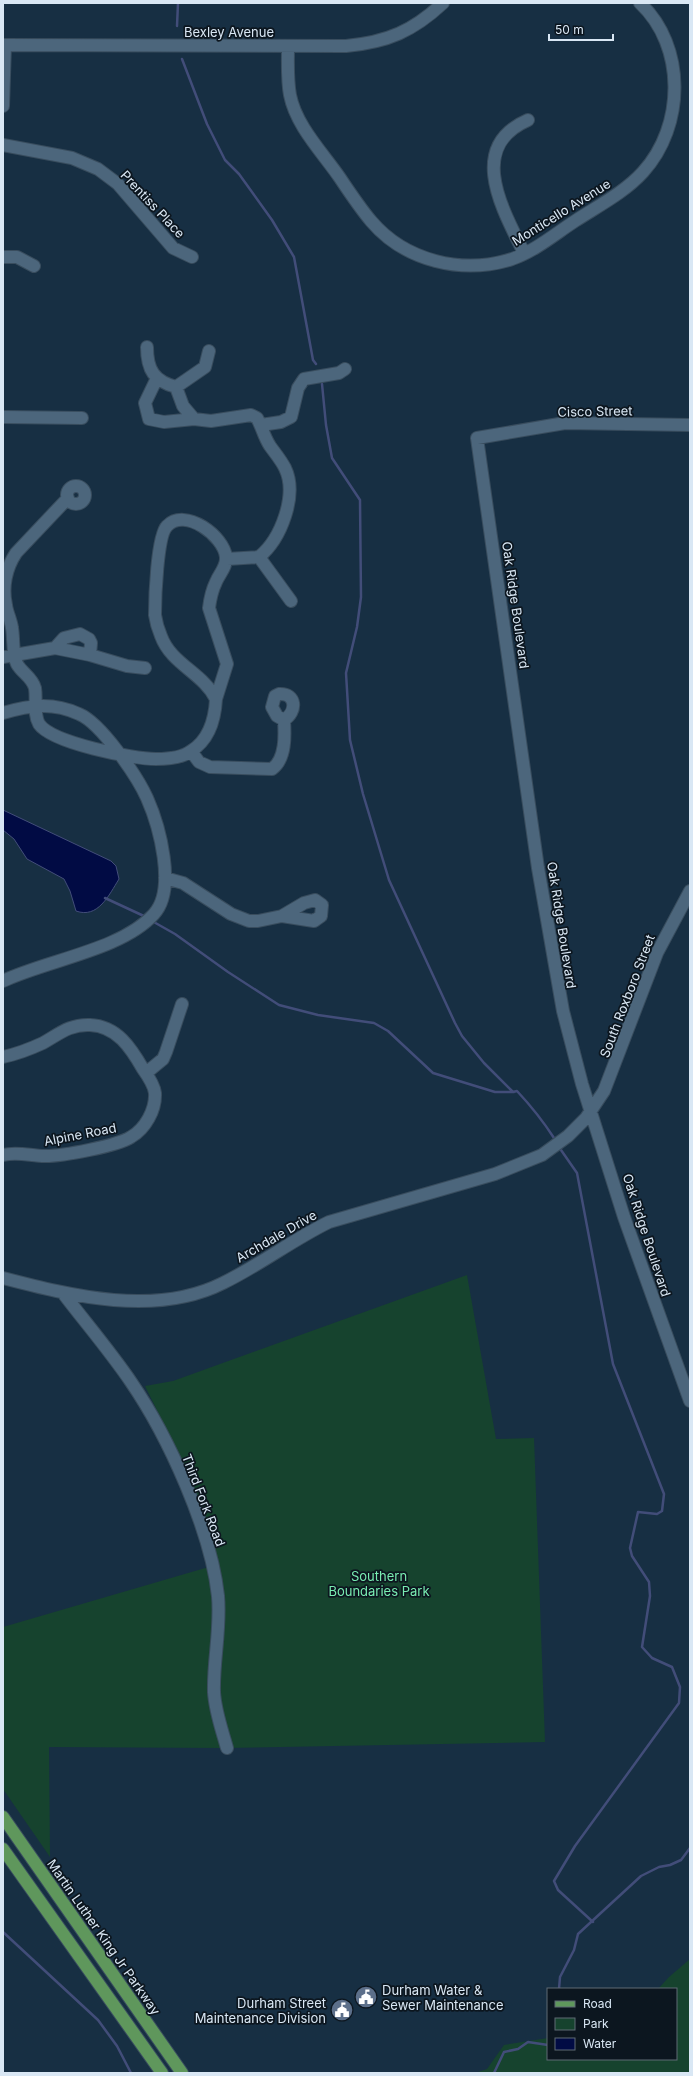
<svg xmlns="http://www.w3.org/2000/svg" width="693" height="2076" viewBox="0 0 693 2076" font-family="Inter,sans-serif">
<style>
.green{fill:#16432e}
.water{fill:#010b44;stroke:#424d79}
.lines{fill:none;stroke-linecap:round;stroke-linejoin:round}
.stream{stroke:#424d79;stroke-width:2.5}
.minor-casing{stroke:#394d5e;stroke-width:14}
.major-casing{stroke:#394d5e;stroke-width:14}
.minor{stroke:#4c667c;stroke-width:12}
.major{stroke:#5f975c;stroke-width:12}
.labels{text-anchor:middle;stroke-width:3.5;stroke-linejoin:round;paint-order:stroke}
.street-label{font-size:13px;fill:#d9e7f4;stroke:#0c161f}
.park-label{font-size:13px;fill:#79edb2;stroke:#0c161f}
.poi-label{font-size:13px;fill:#d9e7f4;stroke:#0c161f;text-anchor:start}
</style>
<rect width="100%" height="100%" fill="#172f43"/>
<path class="green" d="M467,1275L496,1439L534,1438L545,1742L223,1748L49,1747L50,1857L3,1789V1627L219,1564L187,1471L145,1386L173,1381Z
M690,1959V2073H475L487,2069L504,2045L548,2038V2059H676V1989H658L669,1977Z"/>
<path class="water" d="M3,810L111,861L116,866L119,879C109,895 98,919 76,911L70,891L64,879L27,859L14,839L3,830Z"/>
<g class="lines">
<path class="stream" d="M177,26L178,3
M182,59L207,124L225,160L239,174L272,220L294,257L313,360L316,364
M322,384L326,425L332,458L360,500L361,597L357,627L346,673L350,740L363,794L389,880L455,1023L462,1036L484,1063L513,1092L517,1091C531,1106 543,1121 554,1138
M105,898L146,917
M152,921L175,934L228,972L279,1005L318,1015L374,1023L388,1031L433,1073L495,1092H514
M561,1150L577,1173L613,1364L664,1494L662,1511L657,1514L638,1512L630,1548L632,1556L649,1582L650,1596L642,1647L652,1658L672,1667L680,1687L679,1703L575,1846L554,1881L558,1890L593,1922
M3,1932L98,2020L117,2046L131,2073
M559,1989L560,1977L574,1950L578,1934L641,1876L659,1867L670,1865L681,1860L690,1848
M494,2073L504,2052L518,2049L528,2042L548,2045"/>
<g class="minor-casing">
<path id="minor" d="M3,45L346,46C388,42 413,31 443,3
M288,46C288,62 287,79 290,95C296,126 323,153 340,178C350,193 360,208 371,221C405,261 462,275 512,259C535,251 555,234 575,221C598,206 625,192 643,172C685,126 686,46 640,3
M3,106L5,45
M3,145L72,158L98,169L118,184L173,248L192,257
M524,253C503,210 466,147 528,120
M3,257H17L34,266
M147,347C147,370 154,381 176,387L205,367L209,351
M157,378L145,403L149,419L164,422L194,419
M176,387L183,406L194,419L211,421L251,415L257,418C262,427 264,437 270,446C275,453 281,460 285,468C298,495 281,539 259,557L227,559
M3,417L82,418
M261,425L281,422L291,417L298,388L304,379L339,373L345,369
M690,425L565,423L477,438L538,868L563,1011L582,1084L624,1217L690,1401
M67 495a9 9 0 1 1 18 0a9 9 0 1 1-18 0Z
M68,498L16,553C6,568 2,587 6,605C7,613 11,620 12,628C14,639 12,654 17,664C22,673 32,677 35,688C37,700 33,713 39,724C52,743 133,759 156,759C167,759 182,758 191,751C209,740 215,718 216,699C203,673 171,664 161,636C158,629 156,622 155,615C155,599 157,536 167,526C185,507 224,536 226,557C227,567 219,574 216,582C212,590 210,600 209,608L227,664L216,699
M259,557L291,601
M55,648L64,638L80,634L89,639L91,643L90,655
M3,657L55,648L90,655L127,666L145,668
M279,694C297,693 297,712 284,720L277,716L272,707L275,696Z
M3,713C30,705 53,702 79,714C101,723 137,776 147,798C159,825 177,889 154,914C122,950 47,960 3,981
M191,751L199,762L210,767L272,769C286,759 285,735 284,720
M165,878L183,883L231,914L249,921H258L282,916L304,903L315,900L322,905L321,916L314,921L282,916
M3,1057C17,1054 30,1049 43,1043C59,1034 70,1024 90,1025C117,1026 131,1048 143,1069C148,1076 154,1085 155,1093C156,1110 145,1129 131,1137C117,1146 63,1156 45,1156C31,1156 17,1151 3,1155
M146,1073L163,1059L166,1052L182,1004
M3,1278C72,1296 156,1317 223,1283C260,1265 292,1240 329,1222L495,1174L542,1155L568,1136L586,1118L604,1091L657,953L690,891
M63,1293C85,1322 110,1351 131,1382C168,1436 211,1530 218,1596C221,1629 213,1661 214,1692C215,1711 222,1730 227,1748"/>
</g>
<g class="major-casing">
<path id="major" d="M3,1817L182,2073
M3,1849L162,2073"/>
</g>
<use href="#minor" class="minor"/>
<use href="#major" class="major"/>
</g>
<defs>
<g id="civic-disc" transform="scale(1.15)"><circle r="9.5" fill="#5c6f8a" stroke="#0c161f"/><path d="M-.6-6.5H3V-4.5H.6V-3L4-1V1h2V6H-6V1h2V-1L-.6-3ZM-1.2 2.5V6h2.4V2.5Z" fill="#fff"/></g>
</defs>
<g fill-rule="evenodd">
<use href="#civic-disc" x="366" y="1997"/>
<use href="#civic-disc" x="342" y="2010"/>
</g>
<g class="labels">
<g class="street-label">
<text x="229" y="37">Bexley Avenue</text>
<text transform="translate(153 204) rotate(47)" y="5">Prentiss Place</text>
<text transform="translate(561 212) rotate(-32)" y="5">Monticello Avenue</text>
<text transform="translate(595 411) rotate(-1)" y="5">Cisco Street</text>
<text transform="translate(516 605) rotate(82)" y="5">Oak Ridge Boulevard</text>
<text transform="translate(562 925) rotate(81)" y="5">Oak Ridge Boulevard</text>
<text transform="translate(627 996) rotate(-69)" y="5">South Roxboro Street</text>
<text transform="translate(80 1134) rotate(-11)" y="5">Alpine Road</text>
<text transform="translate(647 1235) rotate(72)" y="5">Oak Ridge Boulevard</text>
<text transform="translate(276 1236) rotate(-30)" y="5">Archdale Drive</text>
<text transform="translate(204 1500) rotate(69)" y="5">Third Fork Road</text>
<text transform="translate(104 1937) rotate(55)" y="5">Martin Luther King Jr Parkway</text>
</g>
<g class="park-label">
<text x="379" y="1581">Southern<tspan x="379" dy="15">Boundaries Park</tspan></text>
</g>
<g class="poi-label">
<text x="382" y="1995">Durham Water &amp;<tspan x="382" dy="15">Sewer Maintenance</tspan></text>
<text x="326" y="2008" text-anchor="end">Durham Street<tspan x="326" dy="15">Maintenance Division</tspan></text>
</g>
</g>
<rect width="693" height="2076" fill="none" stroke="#d9e7f4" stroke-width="8"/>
<rect x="547" y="1988" width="130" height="72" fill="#0c161f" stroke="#5e6a74"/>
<rect x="555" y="2001" width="20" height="6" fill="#5f975c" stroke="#5e6a74"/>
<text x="583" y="2008" font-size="12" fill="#d9e7f4">Road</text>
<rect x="555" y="2018" width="20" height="12" fill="#16432e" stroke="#5e6a74"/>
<text x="583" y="2028" font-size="12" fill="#d9e7f4">Park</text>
<rect x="555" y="2038" width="20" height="12" fill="#010b44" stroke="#5e6a74"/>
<text x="583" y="2048" font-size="12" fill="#d9e7f4">Water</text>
<path d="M549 34v6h64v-6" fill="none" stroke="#d9e7f4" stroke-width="2"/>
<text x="555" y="34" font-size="12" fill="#d9e7f4" stroke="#0c161f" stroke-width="3" paint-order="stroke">50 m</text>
</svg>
